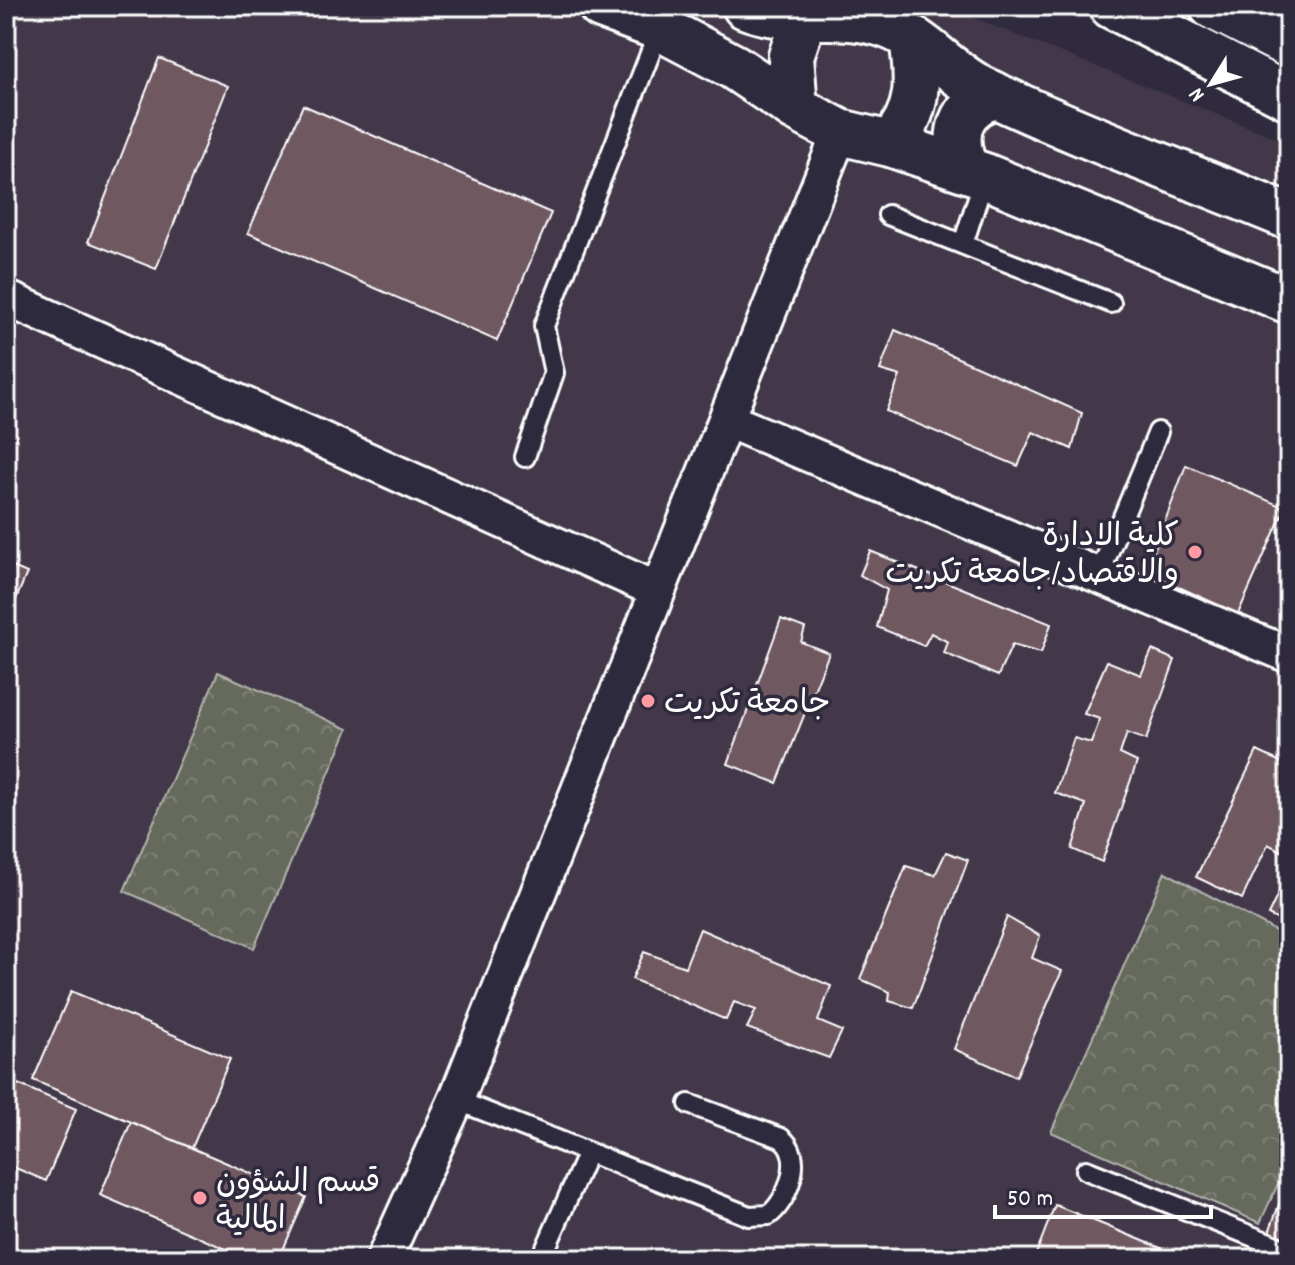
<svg xmlns="http://www.w3.org/2000/svg" width="1295" height="1265" viewBox="0 0 1295 1265" font-family="Dekko,'Playpen Sans Arabic',sans-serif">
<style>
.built{fill:#423848}
.park{fill:url(#park-crowns);stroke:#b2b5ae;stroke-width:2}
.building{fill:#705961;stroke:#fff;stroke-width:2}
.lines{fill:none;stroke-linecap:round;stroke-linejoin:round}
.lane-casing{stroke:#fff;stroke-width:24}
.street-casing{stroke:#fff;stroke-width:40}
.secondary-casing{stroke:#fff;stroke-width:50}
.primary-casing{stroke:#fff;stroke-width:50}
.lane{stroke:#2f2a3d;stroke-width:18}
.street{stroke:#2f2a3d;stroke-width:34}
.secondary{stroke:#2f2a3d;stroke-width:44}
.primary{stroke:#2f2a3d;stroke-width:44}
.poi-dot{fill:#ff9aa2;stroke:#2f2a3d;stroke-width:3}
.labels{text-anchor:middle;stroke-width:7;stroke-linejoin:round;paint-order:stroke}
.poi-label{font-size:32px;fill:#fff;stroke:#2f2a3d;text-anchor:start}
</style>
<defs>
<pattern id="park-crowns" width="20" height="18" patternUnits="userSpaceOnUse" patternTransform="scale(2)"><rect width="20" height="18" fill="#666b5d"/><path d="M2 6a3 3 0 1 1 6 0M12 15a3 3 0 1 1 6 0" fill="none" stroke="#7d8175"/></pattern>
</defs>
<rect width="100%" height="100%" fill="#2f2a3d"/>
<filter id="ink" filterUnits="userSpaceOnUse"><feTurbulence type="fractalNoise" baseFrequency=".0125" numOctaves="2"/><feDisplacementMap in="SourceGraphic" scale="16" xChannelSelector="R" yChannelSelector="G"/><feConvolveMatrix kernelMatrix="1 2 1 2 8 2 1 2 1" color-interpolation-filters="sRGB"/></filter>
<g filter="url(#ink)">
<path class="built" d="M6,6H943L1289,143V1259H6Z"/>
<path class="park" d="M218,672L348,729L254,948L124,891Z
M1165,872L1289,938V1160L1260,1223L1051,1132Z"/>
<path class="building" d="M159,58L228,86L156,269L88,242Z
M303,105L551,213L497,341L248,233Z
M895,330L1082,413L1072,449L1033,432L1018,466L886,411L900,376L880,370Z
M1186,465L1285,508L1238,614L1146,572Z
M870,551L1051,624L1041,653L1012,645L998,676L944,653L948,642L931,633L924,646L877,627L887,590L860,575Z
M6,564L27,573L6,623Z
M781,619L805,628L801,642L829,653L777,783L728,764Z
M1152,650L1175,660L1146,740L1127,733L1120,754L1137,762L1102,862L1072,849L1086,804L1055,793L1074,738L1091,743L1100,719L1084,714L1107,661L1141,675Z
M1257,751L1289,766V794L1280,812L1289,816V855L1268,844L1242,899L1196,877Z
M946,852L968,860L913,1008L889,1001L890,992L860,979L906,866L935,875Z
M1289,871V925L1268,915Z
M1007,917L1040,936L1032,958L1062,971L1016,1077L954,1049Z
M700,929L831,986L818,1021L842,1031L829,1058L747,1028L756,1010L734,1002L726,1020L632,979L644,952L685,967Z
M71,991L230,1059L192,1148L33,1080Z
M6,1079L76,1109L46,1181L6,1164Z
M131,1122L306,1197L279,1259H249L100,1195Z
M1284,1191L1289,1193V1242L1268,1235Z
M1055,1205L1183,1257V1259H1034Z"/>
<g class="lines">
<g class="lane-casing">
<path id="lane" d="M888,215L1111,303
M963,244L985,176
M525,457L554,373L544,326L660,28
M1099,575L1158,432
M456,1100L749,1216L769,1215C789,1199 805,1155 781,1138L689,1104
M1086,1170L1289,1251
M541,1259L588,1152"/>
</g>
<g class="street-casing">
<path id="street" d="M6,298L657,590
M727,420L1289,655
M384,1259L456,1100L840,132"/>
</g>
<g class="secondary-casing">
<path id="secondary" d="M601,6L660,28L734,67L795,108L840,132L890,144L985,176L1289,301
M745,6C792,25 841,9 888,26C925,40 949,73 984,90C1083,137 1188,175 1289,217
M795,108L791,56L804,18
M890,144C921,111 918,80 912,38
M966,169C951,136 958,104 997,96"/>
</g>
<g class="primary-casing">
<path id="primary" d="M1112,6L1289,97
M1212,6L1289,45"/>
</g>
<use href="#lane" class="lane"/>
<use href="#street" class="street"/>
<use href="#secondary" class="secondary"/>
<use href="#primary" class="primary"/>
</g>
</g>
<g class="poi-dot">
<circle cx="1195" cy="552" r="8"/>
<circle cx="648" cy="701" r="8"/>
<circle cx="200" cy="1198" r="8"/>
</g>
<g class="labels">
<g class="poi-label">
<text x="1179" y="545" text-anchor="end">كلية الادارة<tspan x="1179" dy="37">والاقتصاد/جامعة تكريت</tspan></text>
<text x="664" y="712">جامعة تكريت</text>
<text x="216" y="1191">قسم الشؤون<tspan x="216" dy="37">المالية</tspan></text>
</g>
</g>
<rect width="1295" height="1265" fill="none" stroke="#2f2a3d" stroke-width="32"/>
<rect x="16" y="16" width="1263" height="1233" fill="none" stroke="#fff" stroke-width="3" filter="url(#ink)"/>
<g transform="translate(1211 84) rotate(233)" stroke="#2f2a3d" stroke-width="6" paint-order="stroke">
<path d="M0-6L14 30L0 20L-14 30Z" fill="#ffffff"/>
<text y="-12" font-size="22" font-weight="bold" text-anchor="middle" fill="#ffffff">N</text>
</g>
<path d="M995 1205v12h216v-12" fill="none" stroke="#ffffff" stroke-width="4"/>
<text x="1007" y="1205" font-size="24" fill="#ffffff" stroke="#2f2a3d" stroke-width="6" paint-order="stroke">50 m</text>
</svg>
